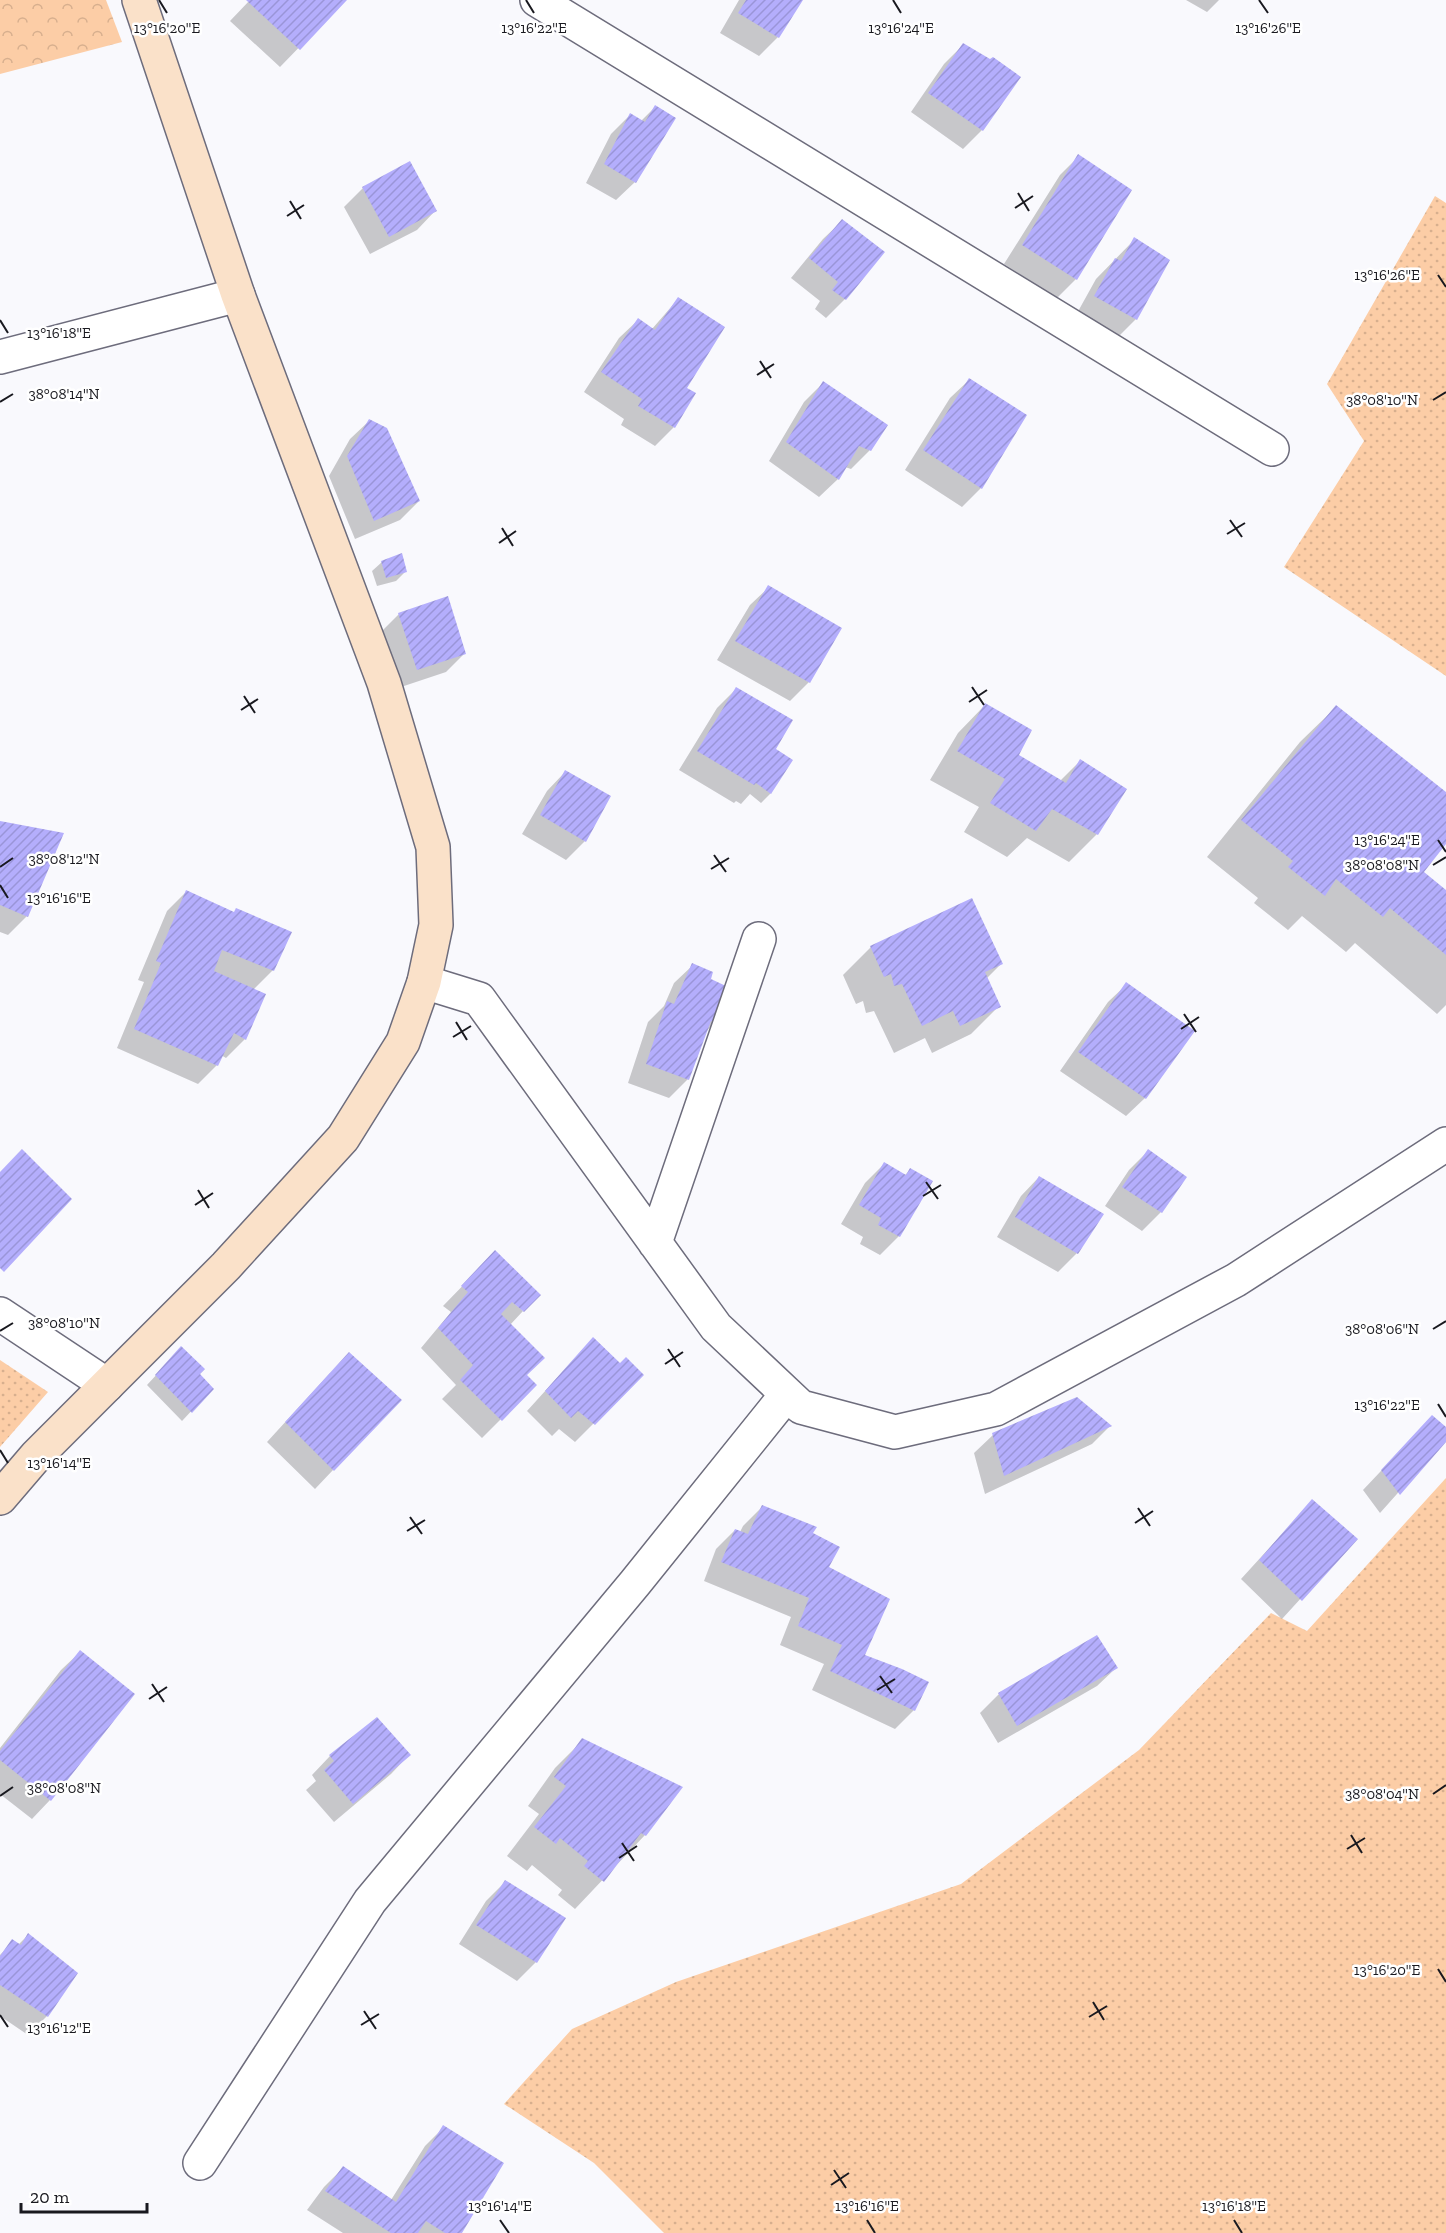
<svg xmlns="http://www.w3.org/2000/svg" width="1446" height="2233" viewBox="0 0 1446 2233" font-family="'Zilla Slab',serif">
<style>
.grass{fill:url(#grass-dots)}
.forest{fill:url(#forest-crowns)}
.shadow{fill:#0003}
.building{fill:url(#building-hatch)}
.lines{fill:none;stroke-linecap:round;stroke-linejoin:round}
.street-casing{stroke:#6d6c7c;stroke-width:36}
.secondary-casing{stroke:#6d6c7c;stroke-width:36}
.street{stroke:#fff;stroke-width:33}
.secondary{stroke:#fae1c9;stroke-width:33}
.ticks{fill:none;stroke:#19191f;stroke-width:2}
.ticks-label{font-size:15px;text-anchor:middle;fill:#19191f;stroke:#fff;stroke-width:5;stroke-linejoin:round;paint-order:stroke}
</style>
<defs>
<pattern id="grass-dots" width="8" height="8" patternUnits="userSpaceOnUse" patternTransform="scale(1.5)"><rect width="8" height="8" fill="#fccda6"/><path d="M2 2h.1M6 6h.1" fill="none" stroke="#d7af8e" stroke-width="1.8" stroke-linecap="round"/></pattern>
<pattern id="forest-crowns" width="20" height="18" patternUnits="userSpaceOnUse" patternTransform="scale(1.5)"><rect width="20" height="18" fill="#fccda6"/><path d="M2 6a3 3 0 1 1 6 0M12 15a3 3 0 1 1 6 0" fill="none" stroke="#d7af8e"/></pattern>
<pattern id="building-hatch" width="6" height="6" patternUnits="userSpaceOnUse" patternTransform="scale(1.5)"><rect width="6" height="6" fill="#b4aefc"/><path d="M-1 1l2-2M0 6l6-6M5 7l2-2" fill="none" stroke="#9a95d8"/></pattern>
</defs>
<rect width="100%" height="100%" fill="#f9f9fd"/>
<path class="grass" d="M1435,196L1446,203V676L1284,567L1364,441L1327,384Z
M0,1360L48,1392L0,1447Z
M1446,1478V2233H664L594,2163L504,2104L572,2029L676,1982L961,1884L1139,1750L1271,1613L1307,1631Z"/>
<path class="forest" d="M0,0H106L122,42L0,74Z"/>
<path class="shadow" d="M250,0H345L280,67L230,21Z
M739,0H801L778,37L759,56L720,33Z
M1186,0H1219L1207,12Z
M963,45L982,130L963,149L911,112L944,64Z
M655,107L635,182L616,200L586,183L611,134L630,115L641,121Z
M1079,156L1076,279L1057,298L1004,264L1060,175Z
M363,188L435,211L417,230L370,254L344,207Z
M842,221L883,252L845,299L826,318L815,309L820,301L791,278L823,239Z
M1135,239L1136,319L1117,338L1076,315L1096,279Z
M678,299L685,388L674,427L655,446L621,425L624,419L584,392L619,338L638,320L652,329Z
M969,380L981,488L962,507L905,470L950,398Z
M823,383L885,425L869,451L851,469L845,467L838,479L819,497L769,461L804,402Z
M369,421L419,501L400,520L355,539L329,476L350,439Z
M382,562L406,571L396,581L377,586L372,571Z
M769,587L840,628L809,682L790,701L717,660L750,605Z
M399,614L465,653L446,672L398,688L380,633Z
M736,689L774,749L791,761L770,794L761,803L750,794L741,804L736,801L734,803L679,770L717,708Z
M985,705L1017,756L1060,781L1080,761L1097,834L1069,862L1027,838L1007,857L964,832L979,807L930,780L958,733Z
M1336,707L1446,794V842L1422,872L1446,892V1005L1437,1014L1355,943L1346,952L1302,916L1288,930L1254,903L1258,898L1207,857L1300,742Z
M565,772L585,841L566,860L522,834L547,791Z
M0,822L27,916L8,935L0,932Z
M186,892L273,970L253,990L245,1039L226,1058L221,1055L217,1065L198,1084L117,1048L144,982L138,980L167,911Z
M871,947L1001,964L987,978L999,1006L971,1034L932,1053L925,1038L894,1053L874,1011L866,1013L863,1001L856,1004L843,975Z
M693,965L709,980L715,1022L705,1033L688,1079L669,1098L628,1083L648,1022L664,1006L674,983Z
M1127,984L1145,1098L1126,1116L1060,1071L1108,1002Z
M1148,1151L1161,1212L1142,1231L1105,1206L1129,1170Z
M884,1164L904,1176L910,1170L899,1236L880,1255L860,1244L863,1237L841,1224L865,1183Z
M1039,1177L1077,1253L1058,1272L997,1237L1021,1196Z
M477,1271L523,1311L510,1325L525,1375L535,1385L482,1438L442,1399L456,1385L421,1348L451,1312L443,1306Z
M181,1348L198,1374L212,1389L182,1421L147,1385Z
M575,1358L620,1365L642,1375L575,1442L559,1429L552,1436L527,1411Z
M330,1373L333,1470L315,1489L267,1442Z
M1110,1426L1092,1444L985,1494L974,1453L993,1435Z
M1446,1429V1439L1380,1513L1363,1490L1414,1436Z
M1312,1501L1355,1539L1282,1619L1241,1579Z
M762,1507L810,1534L863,1656L914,1710L895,1729L812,1690L824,1664L780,1645L791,1617L704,1581L716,1549L735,1530L740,1532L743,1526Z
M80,1652L50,1800L32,1819L0,1794V1748L61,1670Z
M1116,1668L1097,1686L998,1743L980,1713L999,1694Z
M583,1740L645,1835L575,1909L558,1895L562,1890L532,1865L527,1871L507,1856L539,1814L528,1806L555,1768Z
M409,1755L391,1774L334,1822L306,1790L316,1781L312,1775L330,1756Z
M505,1882L536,1962L517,1981L459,1944L486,1901Z
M28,1935L76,1973L47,2016L28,2035L0,2016V1955L13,1941L18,1945Z
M444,2127L460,2233H343L307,2210L324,2187L343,2168L391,2200L425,2146Z"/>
<path class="building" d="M246,0H347L300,50Z
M746,0H803L779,38L738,13Z
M963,43L990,59L993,57L1021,77L983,131L928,93Z
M655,105L676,118L636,183L604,164L630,113L645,122Z
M1078,154L1132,190L1077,280L1022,245Z
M410,161L437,211L389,237L362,187Z
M842,219L885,252L846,300L832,290L838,282L809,258Z
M1134,237L1170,260L1137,320L1094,296L1115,258L1121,261Z
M678,297L725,327L687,388L696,393L675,428L638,406L642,399L601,372L638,318L655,330Z
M969,378L1027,415L982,489L923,450Z
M823,381L888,425L871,451L859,446L839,480L786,442Z
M369,419L387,428L420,501L374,521L347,456Z
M402,553L407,572L386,578L381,561Z
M768,585L842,628L810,683L735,641Z
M448,596L466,654L417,670L398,613Z
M736,687L793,720L776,749L793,760L771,794L756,783L754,785L697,751Z
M985,703L1032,730L1019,755L1066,783L1080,759L1127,789L1098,835L1052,809L1036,831L990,803L1005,779L957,751Z
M1336,705L1446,792V844L1424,872L1446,890V955L1390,908L1383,917L1336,879L1325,896L1288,867L1293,861L1241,820Z
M565,770L611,796L586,842L540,815Z
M0,821L64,833L28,917L0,905Z
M186,890L234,912L236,908L292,932L274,971L222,950L214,971L266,994L246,1040L234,1033L218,1066L134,1029L161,963L156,961Z
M972,898L1003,964L985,972L1001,1007L960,1026L953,1011L922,1026L902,984L894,986L891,974L884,977L870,946Z
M692,963L713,972L711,979L728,987L716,1023L711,1021L689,1080L646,1064L667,1001L674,1004Z
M1126,982L1195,1031L1146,1099L1078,1052Z
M22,1149L72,1199L4,1272L0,1268V1172Z
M1148,1149L1187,1177L1162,1213L1122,1187Z
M884,1162L906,1175L910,1168L933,1181L900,1237L878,1225L881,1218L859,1205Z
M1039,1176L1104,1214L1078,1254L1015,1217Z
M495,1250L541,1295L524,1312L512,1302L501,1314L545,1358L527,1375L537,1385L502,1421L460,1380L473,1365L438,1328L468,1292L461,1286Z
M593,1337L620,1363L626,1357L644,1375L595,1425L578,1411L571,1418L545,1391Z
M181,1346L205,1369L200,1374L214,1389L192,1413L155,1375Z
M349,1352L402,1400L334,1471L285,1422Z
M1077,1397L1112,1426L1004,1476L992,1433Z
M1432,1415L1446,1427V1442L1400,1495L1381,1470Z
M1312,1499L1358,1539L1302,1601L1259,1560Z
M762,1505L817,1527L813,1533L840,1547L829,1567L890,1599L865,1655L902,1669L929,1682L915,1711L830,1671L842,1645L798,1626L809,1598L721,1562L735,1529L748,1534Z
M1097,1635L1118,1668L1017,1726L998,1693Z
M80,1650L135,1694L51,1801L0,1760V1751Z
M377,1717L411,1755L353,1804L324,1770L334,1761L329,1755Z
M582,1738L683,1787L646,1836L641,1833L604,1882L584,1866L588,1861L560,1838L556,1844L534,1827L566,1786L554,1777Z
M505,1880L566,1918L537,1963L476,1925Z
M28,1933L78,1973L48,2017L0,1985V1956L12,1939L21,1945Z
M443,2125L504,2163L462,2233H445L426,2221L418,2233H391L325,2191L343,2166L396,2202Z"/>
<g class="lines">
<g class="street-casing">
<path id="street" d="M537,0L1272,449
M0,357L238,295
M424,982L479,999L716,1327L801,1407L895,1432L996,1409L1236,1280L1446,1144
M655,1243L759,939
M0,1314L107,1385
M200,2163L370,1901L635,1583L787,1394"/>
</g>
<g class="secondary-casing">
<path id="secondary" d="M0,1498L36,1456L226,1266L343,1138L403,1042L424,982L436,925L433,847L384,683L238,295L139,0"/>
</g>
<use href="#street" class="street"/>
<use href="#secondary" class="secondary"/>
</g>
<path class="ticks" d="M159,0L167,13M526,0L534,13M893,0L901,13M1259,0L1268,13M1018,193L1029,211M290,201L301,219M1015,208L1033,196M287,216L304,205M1438,275L1446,287M0,320L8,333M760,361L771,378M757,375L774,364M1433,400L1446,392M0,402L13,394M1230,520L1242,537M502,528L513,546M1227,534L1245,523M499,543L516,531M972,687L984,705M244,696L255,713M969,702L987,690M241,710L258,699M1438,840L1446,852M714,855L726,872M1433,865L1446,857M0,867L13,858M711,869L729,858M0,885L8,898M1184,1014L1196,1032M456,1022L467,1040M1181,1029L1199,1017M453,1037L471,1026M926,1182L938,1199M198,1190L209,1208M923,1196L941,1185M195,1205L213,1193M1433,1329L1446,1321M0,1331L13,1323M668,1349L680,1367M665,1364L683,1352M1438,1404L1446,1417M0,1450L8,1463M1138,1508L1150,1526M410,1517L422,1534M1135,1523L1153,1511M407,1531L425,1520M880,1676L892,1693M152,1684L164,1702M877,1690L895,1679M149,1699L167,1687M1433,1794L1446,1785M0,1796L13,1787M1351,1835L1362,1853M622,1843L634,1861M1347,1849L1365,1838M619,1858L637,1846M1438,1969L1446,1982M1093,2002L1104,2020M364,2011L376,2029M0,2015L8,2027M1089,2017L1107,2006M361,2025L379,2014M834,2170L846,2188M831,2185L849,2173M500,2220L509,2233M867,2220L875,2233M1234,2220L1242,2233"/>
<g class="ticks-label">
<text x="167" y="33">13°16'20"E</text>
<text x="534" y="33">13°16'22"E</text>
<text x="901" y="33">13°16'24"E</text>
<text x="1268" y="33">13°16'26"E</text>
<text x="1387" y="280">13°16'26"E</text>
<text x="59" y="338">13°16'18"E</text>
<text x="64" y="399">38°08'14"N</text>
<text x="1382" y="405">38°08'10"N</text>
<text x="1387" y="845">13°16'24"E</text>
<text x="64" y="864">38°08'12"N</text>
<text x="1382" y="870">38°08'08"N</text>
<text x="59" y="903">13°16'16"E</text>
<text x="64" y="1328">38°08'10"N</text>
<text x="1382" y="1334">38°08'06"N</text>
<text x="1387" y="1410">13°16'22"E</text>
<text x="59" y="1468">13°16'14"E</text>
<text x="64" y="1793">38°08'08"N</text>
<text x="1382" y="1799">38°08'04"N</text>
<text x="1387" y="1975">13°16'20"E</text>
<text x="59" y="2033">13°16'12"E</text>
<text x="500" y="2211">13°16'14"E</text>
<text x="867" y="2211">13°16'16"E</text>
<text x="1234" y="2211">13°16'18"E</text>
</g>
<path d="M21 2203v9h126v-9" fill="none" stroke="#19191f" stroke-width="3"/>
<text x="30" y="2203" font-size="18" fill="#19191f" stroke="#ffffff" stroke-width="4.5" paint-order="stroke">20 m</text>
</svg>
